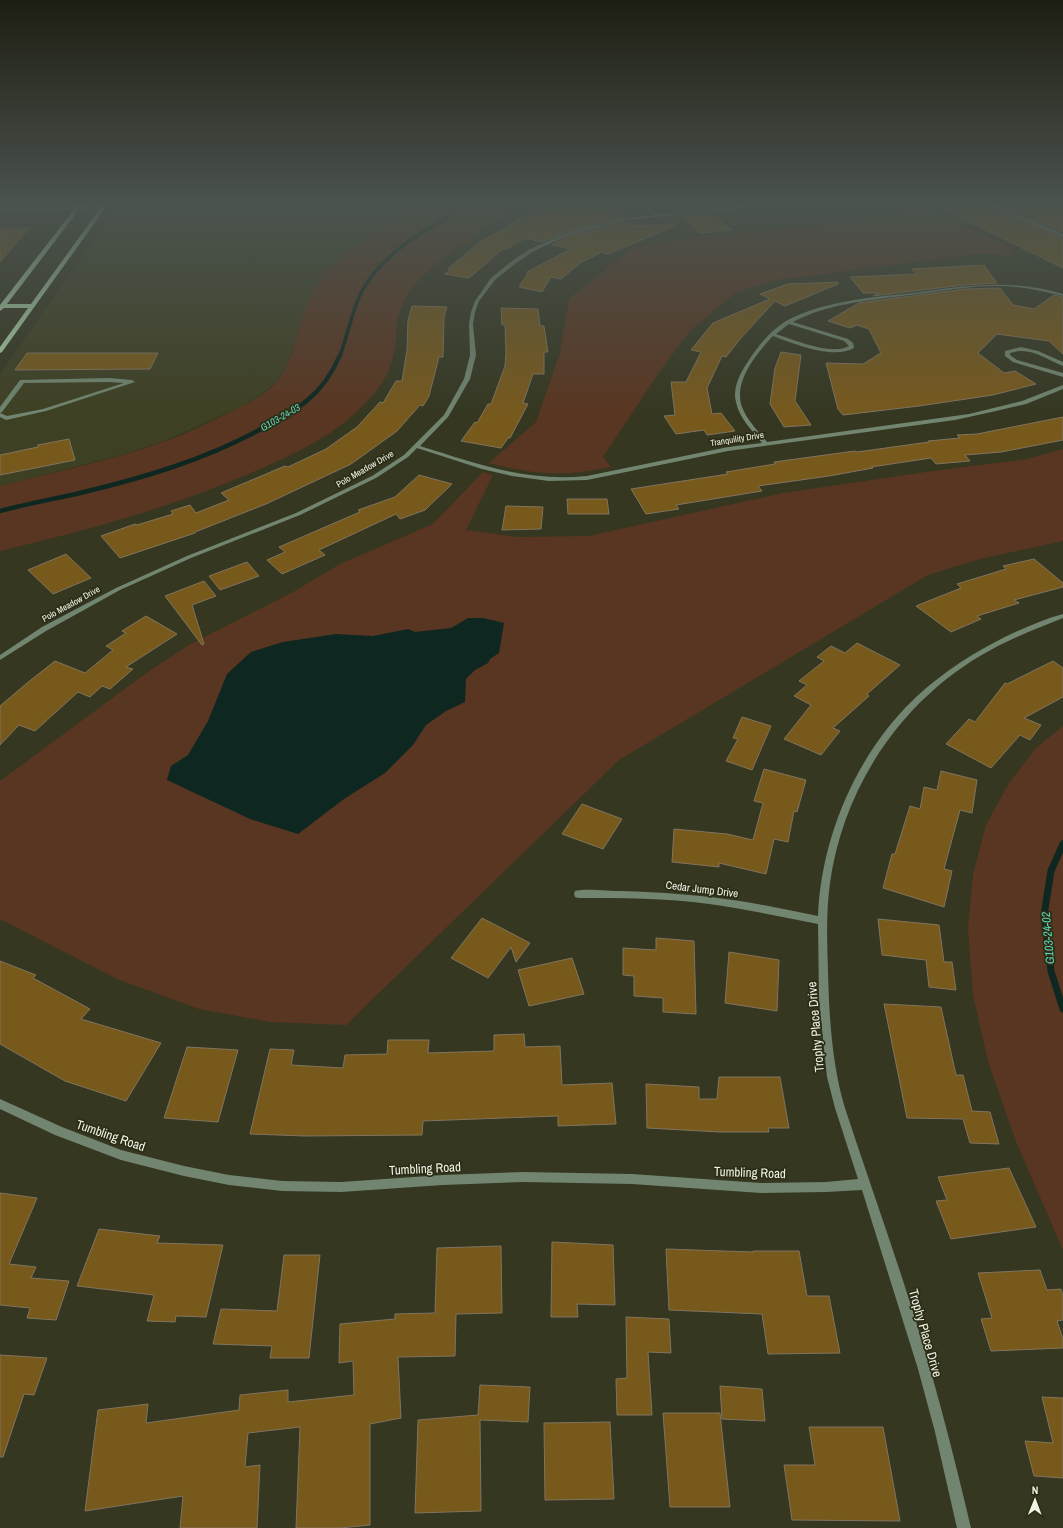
<svg xmlns="http://www.w3.org/2000/svg" width="1063" height="1528" viewBox="0 0 1063 1528" font-family="'Archivo Narrow',sans-serif">
<style>
.built{fill:#3e4023}
.green{fill:#593621}
.water{fill:#0e2721}
.lines{fill:none;stroke-linecap:round;stroke-linejoin:round}
.stream-far2{stroke:#0e2721;stroke-width:3.5}
.stream-far1{stroke:#0e2721;stroke-width:4.5}
.stream{stroke:#0e2721;stroke-width:7}
.building{fill:#77591c;stroke:#81745e}
.service{fill:#718570;fill-rule:evenodd}
.minor{fill:#718570;fill-rule:evenodd}
.tertiary{fill:#718570;fill-rule:evenodd}
.primary{fill:#acd4a9;fill-rule:evenodd}
.labels{text-anchor:middle;stroke-width:3.5;stroke-linejoin:round;paint-order:stroke}
.far-street-label{font-size:9px;fill:#f1f3e5;stroke:#2b2d17}
.far-water-label{font-size:10px;font-style:italic;fill:#60d6b8;stroke:#2b2d17}
.street-label{font-size:11px;fill:#f1f3e5;stroke:#2b2d17}
.water-label{font-size:12px;font-style:italic;fill:#60d6b8;stroke:#2b2d17}
.near-street-label{font-size:13px;fill:#f1f3e5;stroke:#2b2d17}
</style>
<rect width="100%" height="100%" fill="#353721"/>
<path class="built" d="M120,203H422L348,253L326,273L286,365L279,379L266,391L241,407L164,441L121,455L0,486V374Z"/>
<path class="green" d="M422,203H521C502,215 485,229 467,242C446,257 421,273 407,295C404,301 401,308 399,314C396,321 397,332 396,340C393,365 386,381 369,399C341,432 299,452 260,469C177,506 89,530 0,551V486C54,472 110,461 163,442C185,434 206,424 227,414C244,405 267,395 279,379C296,355 298,323 310,297C330,256 385,228 422,203Z
M891,203H916L931,212L1014,248L1010,257L985,253L776,280L735,293L690,331L660,371L603,457L611,467C562,477 537,475 489,463L536,422L560,353L569,299L633,247L697,237L867,221L909,215Z
M1063,449V541L980,559L928,575L619,760L346,1025L270,1022L199,1009L117,979L0,919V781L145,674L189,645L293,592L340,564L433,524L483,472L493,475L466,530L518,537L589,536L783,493L926,472L1027,459Z
M1063,726V1250L1017,1144L989,1065L973,995L968,929L973,874L986,825L1009,783L1036,748Z"/>
<path class="water" d="M468,618H483L504,623L499,653L490,659L488,663L475,670L466,679L465,702L446,711L426,725L413,745L385,773L344,799L298,834L250,819L167,780L171,766L188,755L208,721L227,674L251,652L283,642L336,634L373,636L408,629L415,632L451,628Z"/>
<g class="lines">
<path class="stream-far2" d="M339,358C348,336 351,312 362,291C385,249 432,227 471,203"/>
<path class="stream-far1" d="M0,511C26,504 54,499 80,493C143,478 204,460 261,429C296,411 323,395 339,357"/>
<path class="stream" d="M1063,844L1051,871L1044,915L1051,971L1063,1009"/>
</g>
<path class="building" d="M667,203H700L706,208L676,212Z
M931,203H985L1063,238V268Z
M996,203H1063V232Z
M587,206L594,212L611,209L623,218L569,231L542,242L525,238L507,249L504,248L469,278L445,274L451,269H448L480,242L526,216L558,209L561,210Z
M711,213L732,230L700,233L681,216Z
M629,222L635,226L674,224L675,226L608,254L602,252L580,263L561,279L551,277L542,292L519,287L528,273L527,272L571,249L552,245L571,235Z
M0,228H29L0,262Z
M984,265L997,283L964,285L873,296L879,293H863L850,277L916,274L912,269Z
M838,282V284L785,306L775,301L741,338L726,357L722,356L707,388L712,414L721,413L735,431L707,435L704,430L676,434L664,416L675,415L671,382H686L701,352L691,350L713,323L770,299L760,294L788,284Z
M1000,288L1013,305L1034,309L1054,295L1063,297V354L1049,341L997,334L978,353L1004,373L1015,371L1036,384L993,395L919,406L843,415L838,409L826,363L863,364L881,353L869,329L857,325L850,328L828,321L859,303L965,289Z
M412,306L447,307L444,317L443,357H439L429,396L423,406L420,405L397,431L351,464L266,504L195,532V533L120,558L101,536L135,524L137,525L173,514L171,511L190,505L196,513L229,500L221,493L285,466L288,467L326,449L357,427L380,402L383,403L396,381H402L407,350L408,320Z
M501,308L538,309L540,326H544L548,352H544V374H533L523,403L528,404L510,438H508L501,448L461,441L475,422L477,423L488,404H491L505,366L506,352L505,325H502Z
M781,352L801,355L795,401L811,425L784,427L770,404L775,368Z
M27,353H158L150,369L15,370Z
M1063,417V440L1001,452L965,455L970,461L936,464L931,458L871,467L873,468L829,476L758,486L762,491L676,505L679,509L646,514L631,489L728,474L726,472L775,464L774,462L855,451L857,452L929,442L928,441L960,438L957,435L977,434Z
M69,439L75,460L0,475V455L38,447V445Z
M419,475L452,484L425,510L400,519L396,514L319,550L325,555L282,574L267,560L285,552L279,547L360,512L358,510L395,497Z
M567,499H607L609,514H568Z
M506,506L543,507L541,529L502,530Z
M66,554L91,578L53,594L28,570Z
M1034,559L1063,583V587L1014,600L1019,603L977,616L981,619L951,632L916,606L961,588L957,584L1006,569L1003,566Z
M247,562L259,576L220,590L209,576Z
M204,581L216,596L192,605L204,644L202,645L165,596Z
M146,616L177,634L126,667L133,669L110,689L102,686L90,697L78,692L35,731L19,725L0,745V706L27,683L55,661L85,673L113,650L106,646L126,633L122,631Z
M857,643L900,665L867,694L869,696L833,728L840,731L821,755L784,739L811,705L794,696L807,685L799,681L824,661L817,657L831,646L845,653Z
M1053,661L1063,668V697L1024,718L1041,725L1030,740L1020,735L991,768L946,744L969,719L975,722L1005,683L1007,684Z
M742,717L771,726L752,770L726,761L738,739L733,738Z
M764,769L806,780L797,812L794,811L788,842L774,839L766,874L719,863V867L672,862L674,829L727,834L753,840L763,803L754,801Z
M941,771L977,780L972,813L960,810L944,869L952,871L944,907L883,888L892,854H895L910,806L920,809L924,787L937,790Z
M582,804L622,819L603,849L562,834Z
M482,918L530,943L516,962L511,947L488,978L451,958Z
M878,919L939,925L944,962H952L956,990L929,987L926,960L882,955Z
M656,938L694,941L696,1014L663,1012V998L634,996V976L623,975V948L656,950Z
M729,952L779,960L777,1011L725,1003Z
M572,958L584,994L529,1006L518,970Z
M0,961L36,975L33,978L90,1009L81,1019L161,1043L126,1101L65,1081L0,1044Z
M884,1004L941,1007L956,1075H963L972,1111L990,1112L999,1144L970,1143L963,1119L907,1118Z
M524,1034L525,1047L560,1046L562,1085L612,1083L616,1124L558,1126V1116L423,1121L422,1135L305,1136L250,1134L270,1049L294,1050L291,1065L343,1068L345,1055L387,1054L388,1040H429L428,1053L494,1051V1035Z
M187,1047L238,1050L218,1122L164,1118Z
M719,1077H780L789,1128H768L769,1132H720L647,1128L646,1084L699,1087V1099H717Z
M1009,1168L1036,1227L951,1239L936,1201L947,1200L938,1177Z
M0,1193L37,1198L9,1264L36,1267L31,1278L69,1281L56,1320L27,1318L30,1308L0,1305Z
M99,1229L160,1236L157,1243L223,1245L206,1317L176,1316L175,1322L147,1321L154,1295L77,1286Z
M552,1242L613,1245L615,1305L577,1304L578,1317H551Z
M501,1246L502,1313L456,1314L455,1356L398,1357L401,1418L370,1424V1525L340,1528H296L300,1427L248,1433L245,1467L260,1465L257,1528H180L183,1496L85,1511L98,1410L148,1404L146,1423L239,1410L240,1395L288,1390V1402L354,1395L353,1361L339,1363L340,1324L395,1319V1314L435,1313L437,1248Z
M666,1249L753,1252V1251H799L807,1296H829L840,1353L768,1354L762,1314L669,1310Z
M284,1255H320L309,1358H270L272,1346L213,1344L221,1309L277,1311Z
M1040,1270L1047,1290L1061,1289L1063,1296V1320L1057,1321L1063,1339V1348L991,1351L981,1319L992,1318L978,1273Z
M626,1317L669,1319L671,1353L648,1352L652,1415H617L616,1379L627,1378Z
M0,1355L47,1358L34,1395L24,1394L3,1457H0Z
M480,1385L530,1387L528,1422L480,1420L481,1511L415,1513L418,1420L478,1415Z
M720,1386L762,1389L765,1421L722,1419Z
M1042,1397L1063,1398V1478L1034,1476L1025,1441L1053,1443Z
M663,1413H720L730,1507H670Z
M610,1422L614,1499L545,1500L544,1423Z
M809,1427H883L900,1521L792,1520L784,1465H815Z"/>
<g class="lines">
<path class="service" d="M109,378L132,380L135,382L46,411L6,420L0,417V413L7,416L43,409L124,383L109,382L24,383L2,412L0,413V407L20,380Z"/>
<path class="minor" d="M640,203H645L658,215L772,203H788L629,220L571,234L534,251L516,263L495,280L479,301L475,312L473,324L476,355L470,379L448,417L420,446C478,464 525,482 587,476L728,447L762,443C752,430 739,418 736,402C732,387 741,372 749,360C759,345 771,330 786,321C822,302 864,298 904,294C960,287 1006,277 1063,294V296C1043,291 1023,287 1003,286C969,285 936,292 902,296C865,301 827,304 793,322L848,339L853,343L854,348C833,360 795,344 773,336C757,353 733,381 742,407C747,420 758,431 767,442L969,414L1022,401L1063,385V389L1026,404L996,411L955,420L728,451L587,480L549,481L512,476L482,469L417,448L408,457L376,478L300,515L191,558L120,590L46,631L0,660V655L42,627L116,588L187,556L296,513L372,476L404,455L444,415L464,379L470,355L469,324L471,312L475,301L491,278L512,261L530,249L569,232L629,218L654,215ZM789,324L844,341L849,346C832,356 794,340 776,334Z
M986,203H992L1063,234V237Z
M1021,347L1038,351L1063,362V366C1045,359 1030,346 1010,353V355L1017,360L1063,373V377L1013,362L1005,356V351Z
M1063,614V618C1035,629 1007,640 980,656C899,704 843,789 830,883C826,912 827,941 828,971C829,1015 832,1066 845,1108C870,1185 898,1261 921,1338C940,1401 956,1464 971,1528H957L935,1432L918,1369L862,1190L826,1192L761,1193L632,1184L524,1182L443,1185L341,1192L282,1191L229,1185L184,1176L121,1160L55,1135L0,1109V1099L62,1127L121,1150L184,1166L229,1175L282,1181L341,1182L443,1175L524,1172L632,1174L761,1183L826,1182L858,1179L835,1108L827,1077L819,1000L818,924C782,917 746,909 709,904C666,898 622,898 578,898L575,897L574,894L575,891C585,888 609,891 621,891C661,892 700,895 740,901C766,905 792,911 818,916C821,841 853,763 905,708C932,680 964,658 999,640C1019,630 1041,620 1063,614Z"/>
<path class="tertiary" d="M0,207H104L106,208L104,209H0Z"/>
<path class="primary" d="M79,203H84L7,304H31L104,203H109L2,352L0,353V347L28,308H4L0,311V305Z"/>
</g>
<linearGradient id="sky" x2="0" y2="1"><stop stop-color="#1d1e12"/><stop offset="0.49" stop-color="#4b534e"/><stop offset="1" stop-color="#4b534e" stop-opacity="0"/></linearGradient>
<rect width="1063" height="417" fill="url(#sky)"/>
<g class="labels">
<g class="far-street-label">
<text transform="translate(737 439) rotate(-9)" y="3">Tranquility Drive</text>
<text transform="translate(365 469) rotate(-30)" y="3">Polo Meadow Drive</text>
<text transform="translate(71 604) rotate(-29)" y="3">Polo Meadow Drive</text>
</g>
<g class="far-water-label">
<text transform="translate(280 417) rotate(-30)" y="4">G103-24-03</text>
</g>
<g class="street-label">
<text transform="translate(702 889) rotate(7)" y="4">Cedar Jump Drive</text>
</g>
<g class="water-label">
<text transform="translate(1048 938) rotate(-95)" y="4">G103-24-02</text>
</g>
<g class="near-street-label">
<text transform="translate(815 1027) rotate(-95)" y="5">Trophy Place Drive</text>
<text transform="translate(111 1135) rotate(19)" y="5">Tumbling Road</text>
<text transform="translate(425 1168) rotate(-3)" y="5">Tumbling Road</text>
<text transform="translate(750 1172) rotate(2)" y="5">Tumbling Road</text>
<text transform="translate(926 1333) rotate(74)" y="5">Trophy Place Drive</text>
</g>
</g>
<g transform="translate(1035 1500) rotate(1)" stroke="#2b2d17" stroke-width="3" paint-order="stroke">
<path d="M0-3L7 15L0 10L-7 15Z" fill="#f1f3e5"/>
<text y="-6" font-size="11" font-weight="bold" text-anchor="middle" fill="#f1f3e5">N</text>
</g>
</svg>
